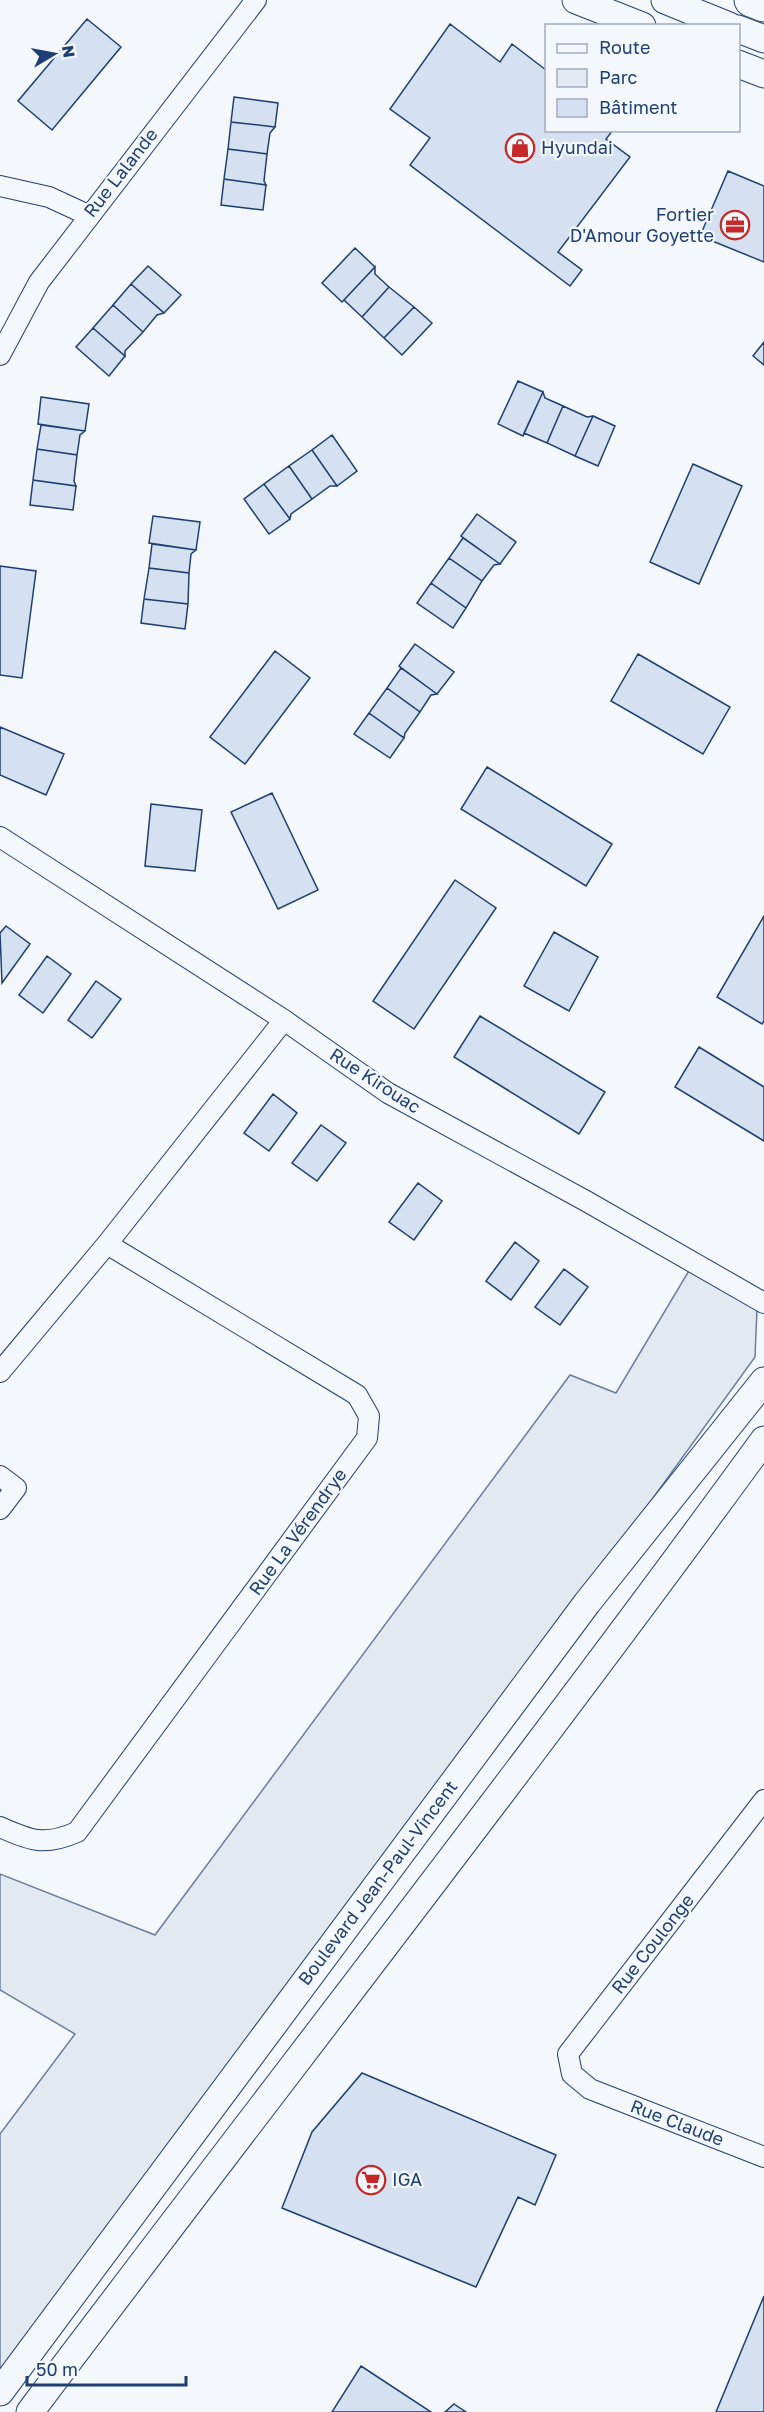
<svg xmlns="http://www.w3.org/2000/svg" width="764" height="2412" viewBox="0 0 764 2412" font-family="'Golos Text',sans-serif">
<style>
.green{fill:#e3e9f0;stroke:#687fa3;stroke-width:1.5}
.building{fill:#d5e0f0;stroke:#1d3f73;stroke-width:1.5}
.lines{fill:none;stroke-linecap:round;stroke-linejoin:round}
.street-casing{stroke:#1d3f73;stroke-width:22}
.secondary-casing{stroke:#1d3f73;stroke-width:29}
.highway-casing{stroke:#1d3f73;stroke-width:35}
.street{stroke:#f4f7fb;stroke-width:20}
.secondary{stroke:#f4f7fb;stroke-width:27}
.highway{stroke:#f4f7fb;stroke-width:33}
.labels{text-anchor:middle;stroke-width:4.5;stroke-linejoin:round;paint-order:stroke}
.poi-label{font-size:18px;fill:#1d3f73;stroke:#f4f7fb;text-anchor:start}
.street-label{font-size:18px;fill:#1d3f73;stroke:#f4f7fb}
</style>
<rect width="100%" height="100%" fill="#f4f7fb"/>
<path class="green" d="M690,1269L757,1308L755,1357L294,1995L0,2392V2134L75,2034L0,1990V1874L155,1935L570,1375L616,1393Z"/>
<path class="building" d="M87,19L121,47L52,130L18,101Z
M450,24L500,62L512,44L546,70V130H613L606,139L630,157L558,252L582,270L570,286L410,165L430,138L390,109Z
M234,97L278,103L275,127L231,122Z
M231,122L275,127L270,133L267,154L228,149Z
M228,149L267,154L264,181L266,185L224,179Z
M728,171L764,186V262L700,236Z
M224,179L266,185L263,210L221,205Z
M355,248L375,267L342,302L322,283Z
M148,266L181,295L164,313L131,284Z
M375,267V274L389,287L362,317L344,300Z
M131,284L164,313L157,315L143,332L113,305Z
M389,287L414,307L384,338L362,317Z
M113,305L143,332L125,351V356L93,328Z
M414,307L432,323L402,355L384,338Z
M93,328L125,356L109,376L76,347Z
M764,342V365L753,356Z
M518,381L543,392L523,436L498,424Z
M543,392L545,398L563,406L547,443L524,433Z
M41,397L89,404L85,431L38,424Z
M563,406L587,417L593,416L575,456L547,443Z
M593,416L615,426L598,466L575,456Z
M41,425L85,431L80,435L77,455L37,449Z
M332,435L357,471L337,486L312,450Z
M37,449L77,455L74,481L76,486L33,480Z
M312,450L337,486H330L312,499L289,466Z
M693,464L742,486L699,584L650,562Z
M289,466L312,499L291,514L290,519L264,484Z
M33,480L76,486L73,510L30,505Z
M264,484L290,519L269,534L244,499Z
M477,514L516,542L500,564L461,536Z
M153,516L200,522L196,550L149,543Z
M463,538L500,564L494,565L482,581L449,558Z
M152,544L196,550L191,554L189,573L149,568Z
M449,558L482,581L466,608L431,583Z
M0,566L36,571L22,678L0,675Z
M149,568L189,573L188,604L144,599Z
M431,583L466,608L453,628L417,603Z
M144,599L188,604L185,629L141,623Z
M415,644L454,672L437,694L399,666Z
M275,651L310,678L245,764L210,737Z
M638,654L730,707L703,754L611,701Z
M401,668L437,694L431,695L420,712L387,688Z
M387,688L420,712L405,733L404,738L369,713Z
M369,713L404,738L390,758L354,734Z
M0,727L64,754L46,795L0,775Z
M487,767L612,844L586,886L461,809Z
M272,793L318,890L278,909L231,812Z
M151,804L202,810L195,871L145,866Z
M455,880L496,908L414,1029L373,1001Z
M764,916V1021L762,1024L717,997Z
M6,926L30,944L2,983L0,933Z
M554,932L598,957L569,1011L524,986Z
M47,956L71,974L43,1013L19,995Z
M96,981L121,999L92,1038L68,1020Z
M480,1016L605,1092L579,1134L454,1057Z
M699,1047L764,1087V1141L675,1087Z
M273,1094L297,1113L269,1151L244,1133Z
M321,1125L346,1143L317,1181L292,1163Z
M418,1183L442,1201L414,1240L389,1222Z
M515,1242L539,1261L511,1300L486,1281Z
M564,1269L588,1287L560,1325L535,1307Z
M362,2073L556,2155L535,2205L518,2197L476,2287L282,2208L312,2132Z
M764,2296V2412H716Z
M361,2366L431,2412H332Z
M454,2404L466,2412H445Z"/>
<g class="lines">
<g class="street-casing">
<path id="street" d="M0,186L49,197L88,215
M0,355L39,282L256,0
M0,837L284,1020L388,1093L586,1201L764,1303
M0,1372L107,1244L284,1020
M0,1476L16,1488L0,1509
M764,1800L568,2054L572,2074L590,2089L764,2157
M0,1827C31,1841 45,1846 77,1832L367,1438L369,1416L357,1395L107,1244"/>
</g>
<g class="secondary-casing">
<path id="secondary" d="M576,0L642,26
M665,0L729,26
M738,29L764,39
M738,64L764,74
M0,2392L587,1603L764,1381
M30,2412C274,2088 525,1768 764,1440"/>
</g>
<g class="highway-casing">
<path id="highway" d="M751,0L764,5"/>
</g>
<use href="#street" class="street"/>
<use href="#secondary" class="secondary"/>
<use href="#highway" class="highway"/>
</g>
<defs>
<g id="shop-ring" transform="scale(1.5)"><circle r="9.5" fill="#f4f7fb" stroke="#c62828" stroke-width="1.5"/><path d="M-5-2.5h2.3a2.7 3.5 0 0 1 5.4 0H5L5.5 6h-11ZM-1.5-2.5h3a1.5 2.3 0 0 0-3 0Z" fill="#c62828"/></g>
<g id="office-ring" transform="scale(1.5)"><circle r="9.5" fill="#f4f7fb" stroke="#c62828" stroke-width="1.5"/><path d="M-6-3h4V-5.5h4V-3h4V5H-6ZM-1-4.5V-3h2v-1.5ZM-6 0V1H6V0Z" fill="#c62828"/></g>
<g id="supermarket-ring" transform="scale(1.5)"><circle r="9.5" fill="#f4f7fb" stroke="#c62828" stroke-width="1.5"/><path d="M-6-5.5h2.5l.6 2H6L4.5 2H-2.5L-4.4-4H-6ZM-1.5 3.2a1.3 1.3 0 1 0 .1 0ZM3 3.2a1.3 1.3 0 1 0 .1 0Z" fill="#c62828"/></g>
</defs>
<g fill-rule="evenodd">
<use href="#shop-ring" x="520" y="148"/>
<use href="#office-ring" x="735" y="225"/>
<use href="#supermarket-ring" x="371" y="2180"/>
</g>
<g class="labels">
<g class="poi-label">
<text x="541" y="154">Hyundai</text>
<text x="714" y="221" text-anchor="end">Fortier<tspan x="714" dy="21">D'Amour Goyette</tspan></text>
<text x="392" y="2186">IGA</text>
</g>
<g class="street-label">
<text transform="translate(121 173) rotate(-52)" y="6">Rue Lalande</text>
<text transform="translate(375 1081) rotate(33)" y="6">Rue Kirouac</text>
<text transform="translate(298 1532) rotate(-54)" y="6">Rue La Vérendrye</text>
<text transform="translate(378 1883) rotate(-53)" y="6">Boulevard Jean-Paul-Vincent</text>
<text transform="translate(653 1944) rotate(-52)" y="6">Rue Coulonge</text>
<text transform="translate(677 2123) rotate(21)" y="6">Rue Claude</text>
</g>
</g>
<rect x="545" y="24" width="195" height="108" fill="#f4f7fb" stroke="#9eadc5" stroke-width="1.5"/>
<rect x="557" y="44" width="30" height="9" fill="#f4f7fb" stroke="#9eadc5" stroke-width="1.5"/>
<text x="599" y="54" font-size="18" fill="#1d3f73">Route</text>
<rect x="557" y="69" width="30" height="18" fill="#e3e9f0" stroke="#9eadc5" stroke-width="1.5"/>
<text x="599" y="84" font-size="18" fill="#1d3f73">Parc</text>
<rect x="557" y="99" width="30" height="18" fill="#d5e0f0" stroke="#9eadc5" stroke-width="1.5"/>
<text x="599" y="114" font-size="18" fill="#1d3f73">Bâtiment</text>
<g transform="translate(54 54) rotate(80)" stroke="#f4f7fb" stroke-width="4.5" paint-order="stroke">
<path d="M0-4.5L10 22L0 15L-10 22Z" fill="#1d3f73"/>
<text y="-9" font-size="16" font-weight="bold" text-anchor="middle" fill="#1d3f73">N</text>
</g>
<path d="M27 2376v9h159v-9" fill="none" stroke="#1d3f73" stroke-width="3"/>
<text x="36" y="2376" font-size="18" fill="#1d3f73" stroke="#f4f7fb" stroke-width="4.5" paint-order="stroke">50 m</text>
</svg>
